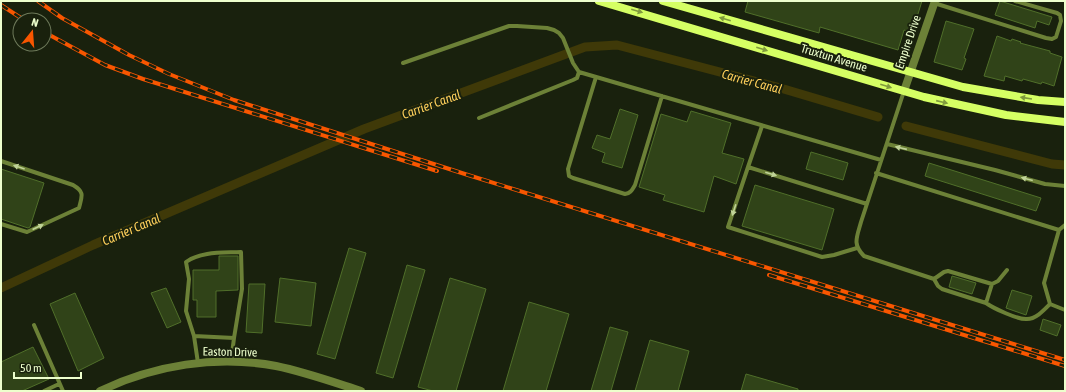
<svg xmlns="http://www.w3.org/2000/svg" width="1066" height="392" viewBox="0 0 1066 392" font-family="'Asap Condensed',sans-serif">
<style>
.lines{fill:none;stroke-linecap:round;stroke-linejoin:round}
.canal{stroke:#3f3908;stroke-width:9}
.building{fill:#304318;stroke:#506f2a}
.lane{stroke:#6c8137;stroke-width:4}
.street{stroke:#6c8137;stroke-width:8}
.secondary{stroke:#d5ff64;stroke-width:8}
.rail-casing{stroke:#f85600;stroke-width:4}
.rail{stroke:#19210d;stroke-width:2.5;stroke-dasharray:8;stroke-linecap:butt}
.oneway{fill:#809b3d}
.oneway2{fill:#c0d398}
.labels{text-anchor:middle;stroke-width:4;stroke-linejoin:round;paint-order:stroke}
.street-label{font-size:12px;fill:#edffcd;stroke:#19210d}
.water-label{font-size:13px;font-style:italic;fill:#ffd05b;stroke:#19210d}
</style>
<rect width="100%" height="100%" fill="#19210d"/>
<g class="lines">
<path class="canal" d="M906,126L1052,164L1065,165
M1,288L93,245L364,129L585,47L617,45L777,87L878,117"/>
</g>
<path class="building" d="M748,1H922L912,33L904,30L898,50L820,27L819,33L745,12Z
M1000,1L1052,17L1049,25L1037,21L1035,28L995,15Z
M946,21L974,29L964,58L966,59L962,70L934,62Z
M997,36L1011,41L1012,39L1021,42L1020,43L1050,51V53L1062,57L1054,86L1042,82L1041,84L1023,79L1022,81L1005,76L1004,81L984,76Z
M620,109L638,115L622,168L602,162L605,153L592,148L597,135L610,139Z
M691,111L731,123L722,153L744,159L736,184L714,176L704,212L663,200L665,195L639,187L661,114L687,122Z
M811,152L848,163L843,180L806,169Z
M929,163L1041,198L1036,211L925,176Z
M1,169L44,183L30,227L28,228L1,219Z
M755,185L834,209L822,250L742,226Z
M349,248L366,253L335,359L317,354Z
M219,256H238V290L216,291V317H197V300H193V270H219Z
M407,265L425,270L393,378L376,373Z
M952,276L976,283L972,294L949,287Z
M280,278L316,283L311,326L275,322Z
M450,278L486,289L456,391H433L418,387Z
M249,284H265L262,333L246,332Z
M166,288L181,322L167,328L151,293Z
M1012,290L1032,296L1026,315L1006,308Z
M75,293L104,358L78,371L50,304Z
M529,302L569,314L546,391H503Z
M1043,319L1061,325L1057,336L1040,330Z
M610,327L628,332L611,391H591Z
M650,340L689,351L678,391H635Z
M33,347L49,379L22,391H1V362Z
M746,374L798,389V391H741Z"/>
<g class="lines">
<path class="lane" d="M934,3L1046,38L1052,39L1056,37L1061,21L1060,15L1057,13L1015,1
M403,63L509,26H517L547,28L554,30L559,33L563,38L573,63L579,72L881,160
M596,77L568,169L569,176L573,178L625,194C631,193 632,190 635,185L662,96
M904,91L861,222C857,237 852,244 864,256L934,279L938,286L942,289L986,303L992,284
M479,118L573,80L577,78L579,72
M762,126L748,167L867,204
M887,144L995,170L1045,184L1065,186
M1,161L73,185C85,192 82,196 79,208L27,232L1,224
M748,167L728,227L822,257L834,255L857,248
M876,173L1059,230
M1065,225L1059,230L1044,283L1050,304L1065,310
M934,279L944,272L948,271L992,284L998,281L1007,270
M986,303C993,308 1018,320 1027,319C1036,319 1044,310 1050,304
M34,325L63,391
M194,336L186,311L189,279L186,262C201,251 224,253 241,252L242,289L234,338
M198,363L194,336L234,338L231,362
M44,391L59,384"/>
<path class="street" d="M904,91L935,1
M100,391C154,365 216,355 276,366C305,372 333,382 361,391"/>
<path class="secondary" d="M599,1L924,97L1006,115L1065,122
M663,1L963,87L1038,100L1065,102"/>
<g class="rail-casing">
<path id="rail" d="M38,1L62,18L129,55L169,74L234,100L468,175L1065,360
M1,5L24,20
M44,32L105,65L143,79L437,171
M769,275L1065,366"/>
</g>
<use href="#rail" class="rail"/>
</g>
<defs><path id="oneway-solid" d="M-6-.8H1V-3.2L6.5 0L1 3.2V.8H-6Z"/></defs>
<g class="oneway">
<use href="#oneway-solid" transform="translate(637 11) rotate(16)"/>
<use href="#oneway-solid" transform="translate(725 19) rotate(-164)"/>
<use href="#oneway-solid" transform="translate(762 49) rotate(17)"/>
<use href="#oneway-solid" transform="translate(886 86) rotate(17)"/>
<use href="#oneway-solid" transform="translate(1026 98) rotate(-171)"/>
<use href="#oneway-solid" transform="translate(942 102) rotate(13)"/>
</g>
<g class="oneway2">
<use href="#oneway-solid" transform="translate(901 148) rotate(-167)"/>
<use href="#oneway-solid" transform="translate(19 167) rotate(-161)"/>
<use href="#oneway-solid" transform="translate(771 174) rotate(17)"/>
<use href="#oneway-solid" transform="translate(1027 179) rotate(-165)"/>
<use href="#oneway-solid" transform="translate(734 210) rotate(108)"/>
<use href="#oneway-solid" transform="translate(38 227) rotate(-25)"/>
</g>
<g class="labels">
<g class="street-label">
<text transform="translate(908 42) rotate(-71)" y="4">Empire Drive</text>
<text transform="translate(834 58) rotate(17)" y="4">Truxtun Avenue</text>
<text transform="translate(230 352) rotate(1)" y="4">Easton Drive</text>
</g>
<g class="water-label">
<text transform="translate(752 81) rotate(15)" y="5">Carrier Canal</text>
<text transform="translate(431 104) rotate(-20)" y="5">Carrier Canal</text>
<text transform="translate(131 229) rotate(-23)" y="5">Carrier Canal</text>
</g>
</g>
<rect width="1066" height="392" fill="none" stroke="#edffcd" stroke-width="4"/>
<g transform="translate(32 32) rotate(17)"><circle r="19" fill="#19210d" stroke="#6e7a5a"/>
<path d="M0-3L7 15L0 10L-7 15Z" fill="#f85600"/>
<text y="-6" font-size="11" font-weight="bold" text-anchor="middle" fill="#edffcd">N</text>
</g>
<path d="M14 372v6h67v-6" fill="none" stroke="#edffcd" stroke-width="2"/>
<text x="20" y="372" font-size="12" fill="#edffcd" stroke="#19210d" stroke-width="3" paint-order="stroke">50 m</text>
</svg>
